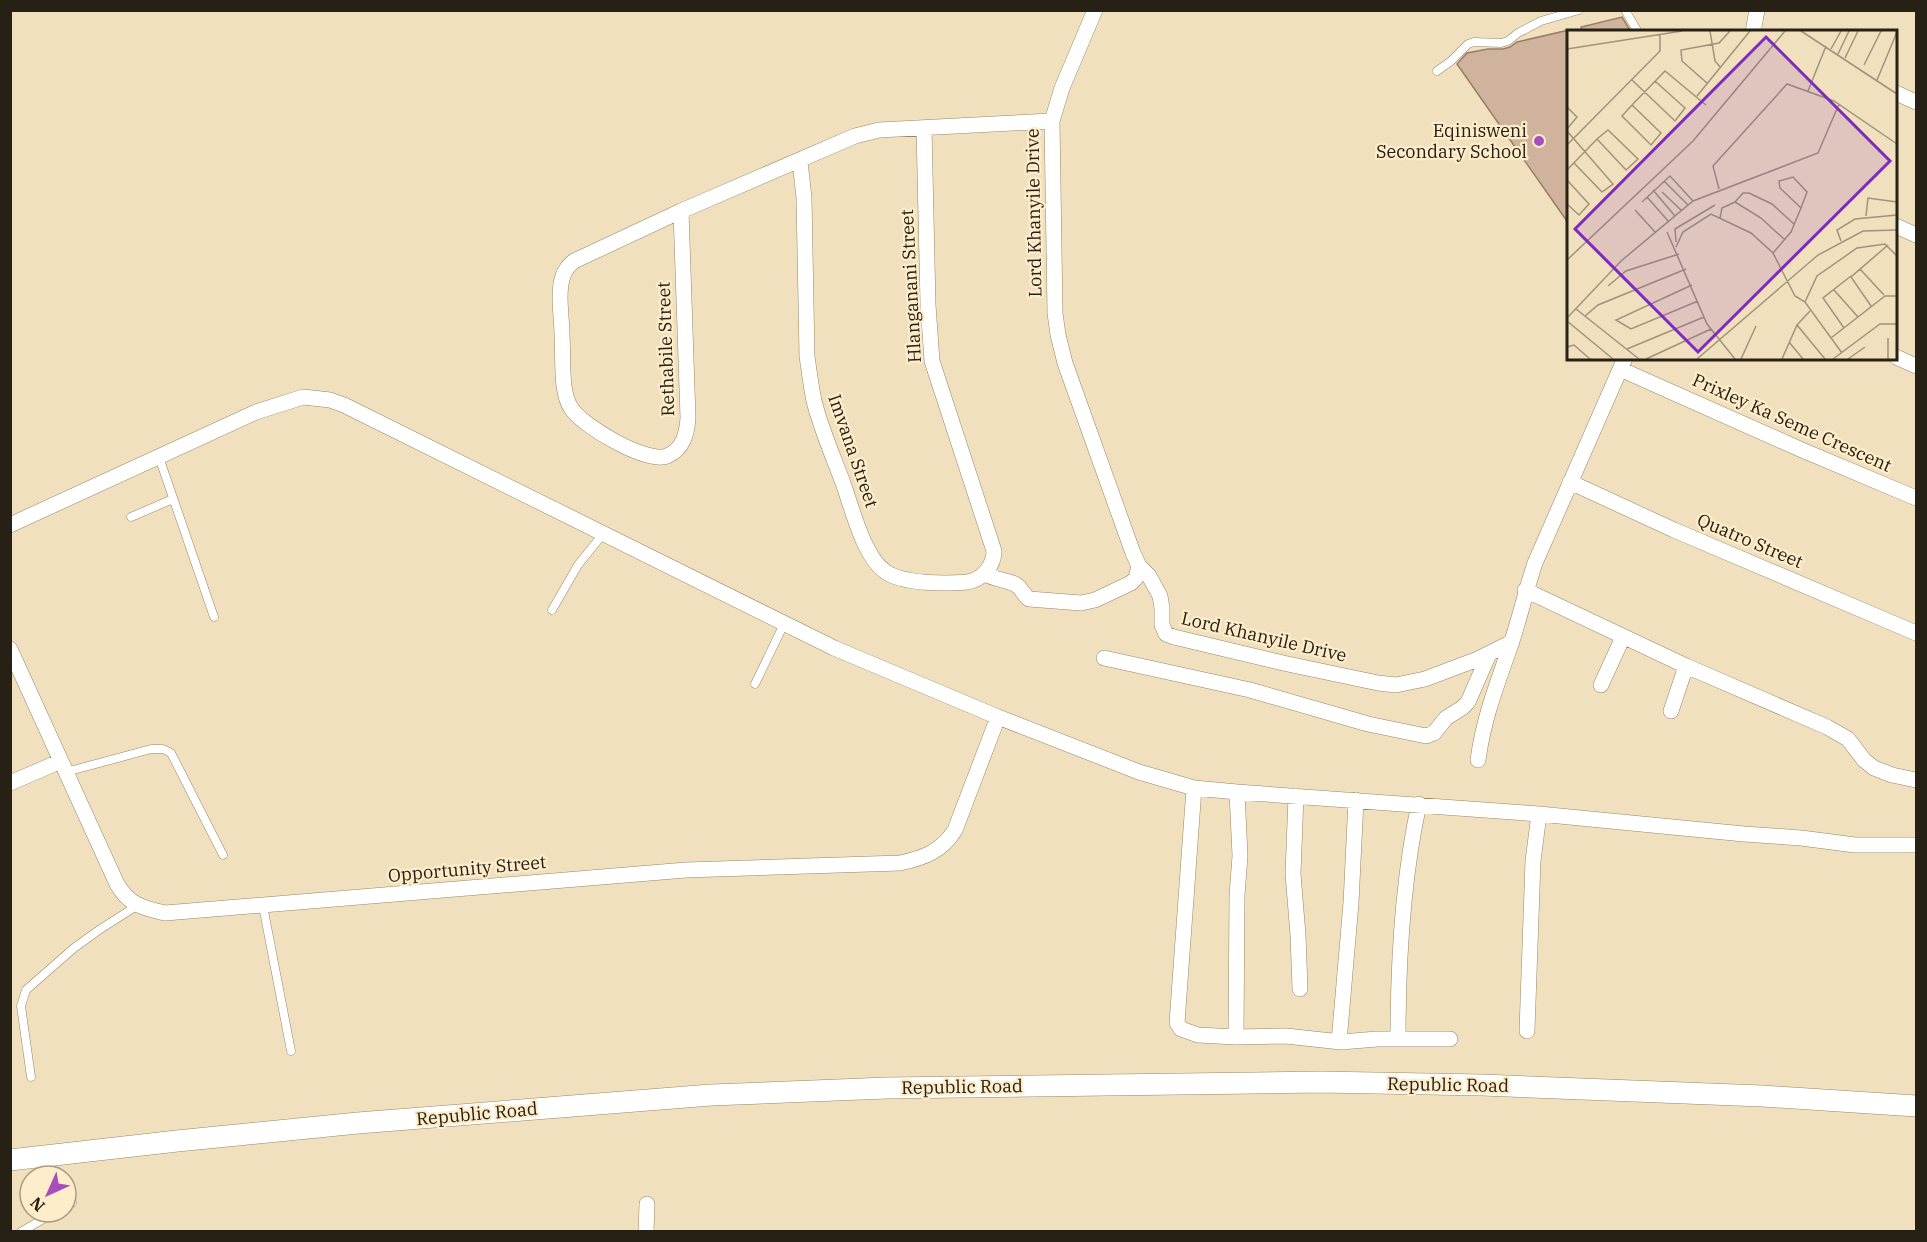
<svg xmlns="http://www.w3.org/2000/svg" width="1927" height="1242" viewBox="0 0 1927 1242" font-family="'IBM Plex Serif',serif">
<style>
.building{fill:#d0b39c;stroke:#9a7d66;stroke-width:1.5}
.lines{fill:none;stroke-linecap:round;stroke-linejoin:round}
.lane-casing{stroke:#978767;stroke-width:9}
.street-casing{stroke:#978767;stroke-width:16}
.secondary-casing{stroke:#978767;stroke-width:22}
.lane{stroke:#fff;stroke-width:8}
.street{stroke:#fff;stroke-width:15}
.secondary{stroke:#fff;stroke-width:21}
.poi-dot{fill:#a84eba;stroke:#feedca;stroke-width:2}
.labels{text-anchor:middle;stroke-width:4.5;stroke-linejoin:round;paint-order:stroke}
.poi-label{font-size:18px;fill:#272014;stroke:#feedca;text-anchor:end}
.street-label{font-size:18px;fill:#272014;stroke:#feedca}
.inset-road{fill:none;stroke:#a0937a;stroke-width:1.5}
.view{fill:#7b2cbf;fill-opacity:0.15;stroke:#7b2cbf;stroke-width:3}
.inset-edge{fill:none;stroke:#272014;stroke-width:3}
</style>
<rect width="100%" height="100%" fill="#f1e0be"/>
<path class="building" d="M1622,17L1631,32H1582L1581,27Z
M1569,30V224L1457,64L1467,53L1488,49H1503L1510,47L1517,42Z"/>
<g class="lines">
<g class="lane-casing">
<path id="lane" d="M1625,10L1638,32
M1437,71L1451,61L1468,44L1474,42L1501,43L1508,41L1518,33L1541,21L1579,10
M159,457L214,617
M131,517L173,499
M552,610L578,565L603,534
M755,684L784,624
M66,772L151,749H163L171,753L223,855
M263,906L291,1051
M31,1077L21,1006L26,990L74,948L99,930L138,905
M66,1206L72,1203
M21,1232L55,1212"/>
</g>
<g class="street-casing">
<path id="street" d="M1095,10L1062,88L1052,121L1055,313L1058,335L1065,363L1133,553L1139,566L1149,576L1160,596L1162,608V625L1166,634L1174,637L1283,663L1378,683L1396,685L1425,679L1478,659L1512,642
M1753,32L1757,10
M1896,93L1916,102
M800,161L804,198L807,356C809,371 811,386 814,401C821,429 833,456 843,483C852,508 864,558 886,572C903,584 946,584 967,582C982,580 994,566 994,551L932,361L928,305L924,128
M681,211L688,418C687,432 684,449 667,456C647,464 582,426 571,408C567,402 565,393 564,386C562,370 563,352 562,335C562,317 557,293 563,276C565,270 569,265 574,261L681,211L855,136L879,130L1052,121
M1896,226L1916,235
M1896,357L1916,366
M1620,369L1802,450L1916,498
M1570,482L1674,530L1916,633
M10,525L256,412L303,397L330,400L344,405L834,648L998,717L1139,772L1194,788L1237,792L1539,814L1744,834L1801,838L1855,845H1916
M985,574C994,579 1005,580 1015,584C1022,588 1023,595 1029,599L1081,603L1095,600L1131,583L1136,578L1139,566
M1525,590L1686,666L1827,727L1848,739L1864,760L1874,768L1892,775L1916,780
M10,649L117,884C129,905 143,908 165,913L686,870L900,863C924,858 942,851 955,830L998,717
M1104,658L1250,690L1368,724L1426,736L1434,733L1446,718L1462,708L1468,702L1489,654
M1601,685L1623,637
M1671,711L1686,666
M1478,760C1484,716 1497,685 1511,644C1520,617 1526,590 1535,563L1625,358
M10,783L61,761
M1194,788L1177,1023L1181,1029L1198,1035L1236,1037L1286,1036L1341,1042L1377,1039H1450
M1296,796L1293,874L1298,935L1300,989
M1527,1031L1533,861L1539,814
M1236,1037L1237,895L1240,856L1237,792
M1398,1039C1398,961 1402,881 1419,804
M1339,1042L1351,903L1356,800
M646,1232L647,1204"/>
</g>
<g class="secondary-casing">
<path id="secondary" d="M10,1160L177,1141L358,1123L711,1095L887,1088L1321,1082L1482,1085L1762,1096L1916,1106"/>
</g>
<use href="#lane" class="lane"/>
<use href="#street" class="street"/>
<use href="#secondary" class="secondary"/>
</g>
<circle class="poi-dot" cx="1539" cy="141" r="6"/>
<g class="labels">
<g class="poi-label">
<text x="1527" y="137">Eqinisweni<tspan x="1527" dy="21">Secondary School</tspan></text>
</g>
<g class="street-label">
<text transform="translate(1034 213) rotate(-91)" y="6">Lord Khanyile Drive</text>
<text transform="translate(911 286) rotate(-93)" y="6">Hlanganani Street</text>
<text transform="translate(666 349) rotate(-92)" y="6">Rethabile Street</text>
<text transform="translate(1792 423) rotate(24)" y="6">Prixley Ka Seme Crescent</text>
<text transform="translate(853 451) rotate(71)" y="6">Imvana Street</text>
<text transform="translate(1750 541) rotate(23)" y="6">Quatro Street</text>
<text transform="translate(1264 637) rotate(13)" y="6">Lord Khanyile Drive</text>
<text transform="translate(467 869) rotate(-5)" y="6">Opportunity Street</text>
<text transform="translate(1448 1085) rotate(1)" y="6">Republic Road</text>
<text transform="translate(962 1087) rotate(-1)" y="6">Republic Road</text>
<text transform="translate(477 1114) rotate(-5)" y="6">Republic Road</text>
</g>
</g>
<g transform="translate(1567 30)">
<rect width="330" height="330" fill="#f1e0be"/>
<path class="inset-road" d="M143,1L148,31L154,38M234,1L330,64M0,19L115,1M264,19L274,1M271,24L282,1M278,28L291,1M297,35L314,1M65,50L108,91L118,78L88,51M310,50L330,2M141,54L115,31L114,20L152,13L163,1M241,61L259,16M130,66L183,1M65,75L94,103L84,115L55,86L65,75L98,41L139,75M0,77L10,87L0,99M0,101L46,154L35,162L7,133M0,115L93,21V4M0,140L30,109L41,100L71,129L59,140L30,109M0,150L22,174L12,185L0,174M97,151L121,175M152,159L146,136L220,54L267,71L330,114M86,160L108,186M95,162L115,181M80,167L102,192M75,172L103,146L126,171M168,172L176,163H182L205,174L227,194M168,172L194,188L218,210M68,180L89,203M299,186L301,168L330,172M153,188L155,178L168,172M100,202L140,294L168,329M274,211L270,200L288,189L330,185M109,212L108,199L148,175M109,217L116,202L144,184L184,203L206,223L228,266L238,272L275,323M206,223L224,202L234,178L240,162L226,147L212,151L213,158L234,178M0,230L126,111L218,1M293,239L317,265M125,255L49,290L64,299L131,271M41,256L59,241L112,224M267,260L291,287M238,272L250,246L290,218L318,214L330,226M304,276L284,247L321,215M9,279L72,329M18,286L31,275L119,239M0,288L54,231L126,171L251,123L272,74M0,291L46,329M230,295L243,281M277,298L256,268L284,246M264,308L318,266H330M222,312L236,329M0,317L7,315L23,329M60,319L137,287M79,329L144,299M130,329L251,225L296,201L330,200M174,329L189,296M215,329L230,295L258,329M266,329L313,294H330M281,329L298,317M321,329V308"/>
<path class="view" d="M199,7L323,131L131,322L8,199Z"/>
<rect width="330" height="330" class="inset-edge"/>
</g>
<rect width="1927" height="1242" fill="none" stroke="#272014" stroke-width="24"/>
<g transform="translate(48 1194) rotate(225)"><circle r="28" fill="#feedca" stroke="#a89b81" stroke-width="1.5"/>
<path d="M0-4.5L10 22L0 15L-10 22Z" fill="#a84eba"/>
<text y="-9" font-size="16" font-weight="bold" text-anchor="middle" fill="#272014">N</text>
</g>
</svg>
